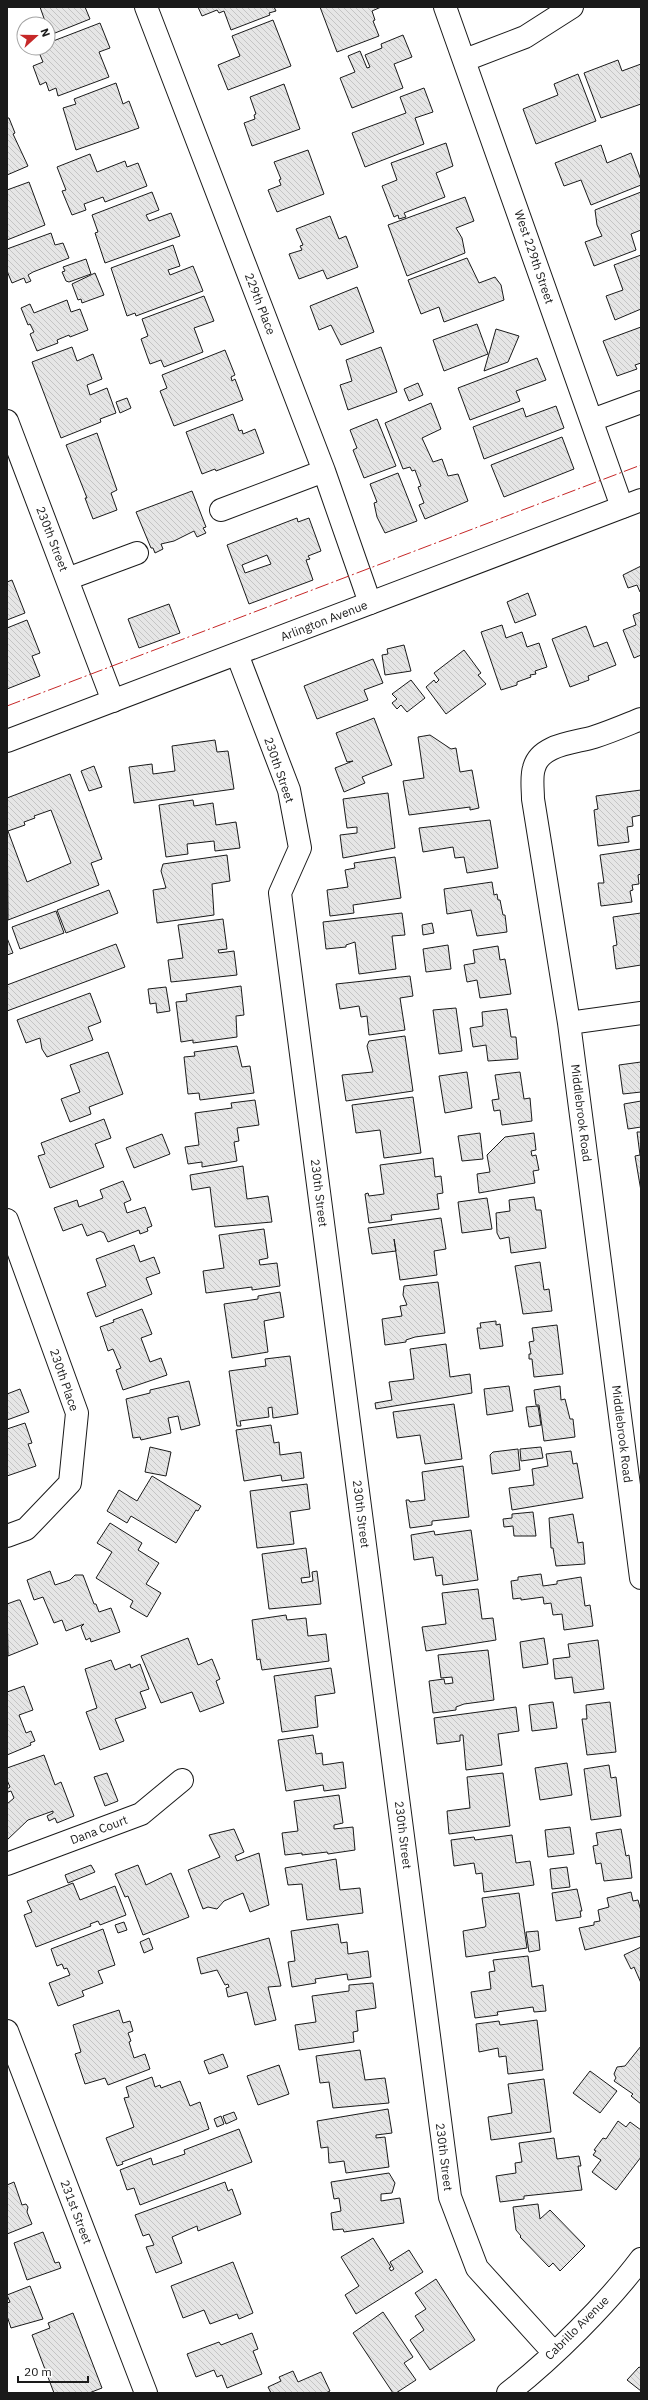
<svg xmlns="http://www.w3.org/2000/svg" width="648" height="2400" viewBox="0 0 648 2400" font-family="'IBM Plex Sans',sans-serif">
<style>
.building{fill:url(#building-back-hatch);stroke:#1a1a1a;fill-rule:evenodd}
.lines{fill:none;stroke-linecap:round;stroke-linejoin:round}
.minor-casing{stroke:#1a1a1a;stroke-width:24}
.major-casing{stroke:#1a1a1a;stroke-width:24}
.minor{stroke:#fff;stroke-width:22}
.major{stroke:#fff;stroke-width:22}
.power{stroke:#c62828;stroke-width:1;stroke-dasharray:14 3 2 3;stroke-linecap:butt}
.labels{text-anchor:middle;stroke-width:3;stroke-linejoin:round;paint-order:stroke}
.street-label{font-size:12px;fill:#1a1a1a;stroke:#fff}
</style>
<defs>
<pattern id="building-back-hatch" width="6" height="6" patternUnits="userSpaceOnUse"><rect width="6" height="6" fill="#e6e6e6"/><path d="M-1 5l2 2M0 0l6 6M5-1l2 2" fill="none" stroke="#c5c5c5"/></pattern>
</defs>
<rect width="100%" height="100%" fill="#fff"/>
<path class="building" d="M40,7H85L90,19L50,35L48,24H46Z
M198,7H274L276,11L269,13L270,15L231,30L224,11L219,13L217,10L202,16Z
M320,7H381L372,11L375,20L373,21L379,36L337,52Z
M273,20L291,66L228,90L218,65L240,56L232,36Z
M100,23L110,48L99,52L109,77L58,96L56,88L49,91L46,82L40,85L33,66L43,62L38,50L48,48V43Z
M403,35L412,57L394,64L403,88L352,108L340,78L355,72L348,56L360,51L367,68L370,67L365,55L382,48L381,44Z
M618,60L622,71L641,64V104L601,118L584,73Z
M578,74L596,121L536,144L523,109L558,95L554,84Z
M116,83L123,104L129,101L139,128L76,150L63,108L76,104L74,99Z
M284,84L300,129L252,146L244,123L255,119L254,115L256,114L250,97Z
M424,88L433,112L415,118L424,144L365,167L352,133L406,113L400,97Z
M7,118H9L15,133L13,134L28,166L7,175Z
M446,143L453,166L436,173L445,197L404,213L406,217L399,219L398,215L394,217L382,186L397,180L391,163Z
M601,145L607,163L631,153L641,180V185L591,205L581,180L564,186L555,163Z
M308,150L324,194L277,212L268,190L281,185L279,180L281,179L274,162Z
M90,154L97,172L125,161L127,167L138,163L147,186L105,202L103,197L84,204L86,210L72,215L62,191L66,190L57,167Z
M29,182L45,225L7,240V190Z
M152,192L159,210L146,215L149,221L171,213L180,236L105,263L95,233L98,232L92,215Z
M641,192V230L631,234L636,250L594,266L585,242L602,236L597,225L595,210Z
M465,197L474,221L456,228L462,238L465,253L407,276L388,225Z
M330,216L339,239L346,236L358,267L327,279L323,270L299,279L289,254L302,250L300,246L303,245L296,229Z
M51,233L55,245L63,243L69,258L33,272L28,275L31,281L26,283L24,278L12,283L7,271V249Z
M173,245L180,266L168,270L170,275L193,266L203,291L136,316L135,313L127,316L111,268Z
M641,255V309L615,320L606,296L623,290L614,265Z
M467,258L479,283L495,277L501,285L504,300L444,322L439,307L421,314L408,280Z
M86,259L91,274L69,282L66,281L62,272L65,271L63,267Z
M95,273L104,295L82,303L81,299L78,300L72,284Z
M357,287L374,332L341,345L331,325L319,330L310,306Z
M204,296L214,321L194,328L203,352L164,367L161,360L150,364L141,339L148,336L142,319Z
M67,300L71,312L80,309L88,330L70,337L69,335L57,340L58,343L37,351L30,334L34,332L30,324L28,325L21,308L30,304L34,313Z
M477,324L488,354L444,371L433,340Z
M641,327V363L635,365L637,369L617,376L603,341Z
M496,329L519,336L508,362L484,371Z
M72,347L77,361L93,354L102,379L87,385L90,395L107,388L116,413L100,419L101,422L61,438L32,362Z
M381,347L397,392L348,410L340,385L352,381L346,360Z
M225,350L235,375L231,377L232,381L235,379L243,400L174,426L160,391L167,388L162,375Z
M537,358L546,380L516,391L520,401L470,420L458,388Z
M418,383L423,395L409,401L404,389Z
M127,398L131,408L120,413L116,402Z
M431,403L441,429L422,438L433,462L442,459L448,476L458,474L468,501L425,519L419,505L424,503L418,487L421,486L415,470L412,471L410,467L403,469L385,423Z
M556,406L564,428L484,459L473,427L523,408L526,417Z
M233,414L239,431L242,430L243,434L255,429L264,453L216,471L215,469L202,474L186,432Z
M377,419L396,466L364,478L353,450L357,448L350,430Z
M97,433L117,490L111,493L117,510L93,519L85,498H87L66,445Z
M562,437L574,469L504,497L491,465Z
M398,473L417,521L385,533L377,517L374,503L377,502L370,484Z
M192,491L206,527L203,528L206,533L197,537L194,531L174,541L161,544L163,549L155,553L153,548H151L136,512Z
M297,518L298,522L309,518L321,551L308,556L310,559L306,560L313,580L249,604L227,545ZM267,555L271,564L245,573L242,565Z
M641,566V592H640L637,585L628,588L623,575Z
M12,580L25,613L7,620V582Z
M528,593L536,615L515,623L507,602Z
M169,604L180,633L139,648L128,619Z
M641,612V655L634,658L623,630L636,625L633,615Z
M27,620L40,653L32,656L40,676L7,689V628Z
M502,625L506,638L522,632L527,647L539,643L547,667L535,671L536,674L530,675L531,677L517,682V685L501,690L481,632Z
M586,626L594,647L607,642L616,665L588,676L589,680L570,687L552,639Z
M404,645L411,671L385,675L382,655L388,654L387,649Z
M464,650L481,673L478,675L486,684L446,714L426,687L434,680L436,683L439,680L434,673Z
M373,659L383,683L364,690L368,700L317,719L304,686Z
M411,680L425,698L407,712L401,705L397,709L392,703L397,699L392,694Z
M374,718L392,765L362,777L365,783L344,792L335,768L353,761L347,762L336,733Z
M430,735L451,749L456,748L460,772L472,770L479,808L470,810V807L409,815L403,781L424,778L418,737Z
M215,740L217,752L228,751L234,789L134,803L129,767L152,764L153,774L175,771L172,746Z
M94,766L102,787L89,791L81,771Z
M70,774L102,859L91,863L99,885L8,920L7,798ZM51,810L71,863L27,882L8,831L25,825L24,822L35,818L34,816Z
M641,790V815L632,817L633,826L627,827L629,842L598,846L594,810L598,809L596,796Z
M388,793L395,848L343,858L340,835L357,833V827L347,828L343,799Z
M193,800L194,806L213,803L216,825L236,822L240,848L215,851L214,841L187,844L188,854L166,857L159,805Z
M490,820L498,868L467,873L464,857L455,858L453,847L423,852L419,828Z
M641,849V874L638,875L639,884L632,885L633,890L630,891L632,902L601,906L598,883H604L600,855Z
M227,855L230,881L212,884L214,915L157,923L153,890L166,888L161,871L163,864Z
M395,857L401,898L353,905L354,913L330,916L327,890L348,887L345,870L355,868L354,863Z
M492,882L494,895L497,894L498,900H500L503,915H505L507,932L477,936L471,910L447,914L444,889Z
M109,890L118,913L66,933L57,910Z
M56,911L64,933L20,949L12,927Z
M402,913L405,935L392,936L396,969L359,974L355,942L346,945V947L326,949L323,922Z
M641,913V965L616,969L613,946L617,945L613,917Z
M223,919L227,949L218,950L219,953L234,951L237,975L171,982L168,960L183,958L178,925Z
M432,923L434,933L423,935L422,925Z
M7,938L13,953L7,955Z
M116,944L125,967L7,1011V985Z
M448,945L451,969L426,972L423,949Z
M498,946L500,960L505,959L511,994L480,998L477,980L467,982L464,965L475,963L473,950Z
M410,976L413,996L400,998L405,1030L369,1035L367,1016L361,1017L359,1006L340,1009L336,984Z
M241,986L244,1015L236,1016L237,1037L193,1043V1040L181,1042L176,1002L187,1001L186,994Z
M166,987L170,1011L157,1013L156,1003L150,1004L148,989Z
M90,993L101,1022L88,1027L93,1040L47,1057L42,1049L40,1038L26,1043L17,1020Z
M456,1008L462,1051L439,1054L433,1010Z
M507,1009L511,1037H516L518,1059L488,1061L486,1045L473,1047L470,1028L483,1026L482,1012Z
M405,1036L413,1091L346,1101L342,1075L373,1072L367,1046L369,1041Z
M237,1046L242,1067L250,1066L254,1093L200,1100L199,1093L188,1094L184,1057L195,1056L194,1052Z
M108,1052L123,1094L89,1107L91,1114L70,1122L61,1099L80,1092L70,1065Z
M641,1062V1092L623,1094L619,1065Z
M467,1072L472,1108L445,1113L439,1076Z
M520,1072L524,1099L530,1098L532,1121L502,1125L500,1110L494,1111L492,1100L499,1099L495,1075Z
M413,1097L421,1153L384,1158L380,1130L356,1133L352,1105Z
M255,1100L259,1125L237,1128L239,1141L234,1142L237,1161L202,1167V1162L188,1164L185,1147L199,1145L195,1113L232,1108L231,1103Z
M641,1101V1127L628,1129L624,1104Z
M104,1119L111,1138L95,1144L104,1167L50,1188L38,1156L45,1154L41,1143Z
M637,1132H641V1191L635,1156L640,1155Z
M480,1133L483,1159L462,1161L458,1136Z
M534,1133L536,1150L531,1151L532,1156L536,1155L539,1170L533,1171L535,1183L479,1193L477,1174L490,1172L487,1155L505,1137Z
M162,1134L170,1154L134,1168L126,1148Z
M433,1158L435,1177L441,1176L443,1193L437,1194L439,1209L391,1215L392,1220L369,1223L365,1194L368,1193L369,1196L384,1194L380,1165Z
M243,1166L247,1199L268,1196L272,1222L215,1227L210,1187L192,1190L190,1175Z
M123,1181L131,1200L124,1203L127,1213L145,1207L152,1226L147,1228L148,1231L140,1234L139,1230L108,1242L104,1233L100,1231L87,1236L82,1224L63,1231L54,1208L77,1200L79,1207L103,1198L100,1190Z
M534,1197L536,1210H541L546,1248L511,1253L509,1237L500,1239L497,1233L496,1213L510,1211L509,1200Z
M487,1198L492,1229L462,1233L458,1202Z
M441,1218L446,1249L434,1251L437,1275L400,1280L394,1239L396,1251L372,1254L368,1228Z
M264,1229L268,1258L259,1260L260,1265L277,1263L280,1286L252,1290V1287L206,1293L203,1271L224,1268L219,1235Z
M134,1245L140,1262L154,1257L160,1273L146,1278L152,1294L96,1317L87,1293L106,1286L96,1259Z
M540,1262L544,1290L549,1289L552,1311L523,1314L515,1266Z
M438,1282L445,1333L415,1337L406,1340V1342L385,1345L382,1319L402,1316L400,1306L407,1305L403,1295L404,1286Z
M280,1292L284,1317L264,1321L268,1352L232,1358L224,1304L258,1299V1296Z
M142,1309L152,1334L141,1338L150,1362L161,1358L167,1375L123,1390L116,1370L121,1368L113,1349L108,1351L100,1327L114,1322L113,1320Z
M496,1321V1325L500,1324L503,1346L480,1349L477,1328H481L480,1323Z
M557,1325L563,1374L534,1377L532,1359H529V1354H531L529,1342L534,1341L532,1328Z
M446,1344L450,1377L470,1374L472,1393L376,1409L375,1403L392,1400L389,1382L414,1379L410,1349Z
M290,1356L298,1414L273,1418L272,1407L268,1408L269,1417L240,1421L241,1426H237L229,1371L266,1366L265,1359Z
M189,1381L200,1425L181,1430L178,1416L168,1418L171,1433L141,1440L140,1437L133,1438L126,1399L150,1393V1390Z
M509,1386L513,1411L487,1415L484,1389Z
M560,1386L561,1400L565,1399L570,1419H573L575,1437L544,1441L539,1405H536L534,1390Z
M20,1389L29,1412L7,1420V1394Z
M454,1404L462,1459L425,1464L420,1435L397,1438L393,1412Z
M538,1406L541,1425L529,1427L526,1407Z
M25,1423L32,1443L28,1444L36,1466L7,1476V1429Z
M271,1425L274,1443L279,1442L280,1455L301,1452L304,1478L282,1481L281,1475L244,1481L236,1430Z
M150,1447L171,1452L166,1476L145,1472Z
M541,1447L543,1458L521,1461L520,1449Z
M518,1449L520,1470L492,1474L490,1455L493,1452Z
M571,1451L573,1464L577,1463L583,1498L512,1510L509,1488L534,1485L532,1469L548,1466L546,1454Z
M463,1466L469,1517L432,1521V1525L410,1528L406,1500H409L410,1502L425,1500L422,1472Z
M152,1476L201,1506L198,1511L196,1510L176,1543L131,1516L127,1523L107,1511L119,1490L137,1501Z
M307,1484L310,1509L290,1512L294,1544L257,1548L250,1491Z
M533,1512L536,1536H514L513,1526L504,1527L503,1519L512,1518V1514Z
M573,1514L578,1543L583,1542L585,1564L556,1566L553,1548H551L549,1518Z
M110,1523L142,1543L138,1550L159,1563L146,1584L161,1593L147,1617L130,1607L133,1601L96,1578L112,1552L97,1543Z
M471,1530L478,1580L443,1585L442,1575L436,1576L433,1557L414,1560L411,1535L434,1531L435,1535Z
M306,1548L310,1577L301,1578L302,1583L313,1581L312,1572L317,1571L321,1604L269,1609L262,1554Z
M50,1571L55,1585L70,1580L75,1575H83L94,1604H96L99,1612L111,1608L120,1632L91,1642L90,1638L86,1640L81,1627L84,1624L66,1631L62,1620L54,1623L43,1597L34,1600L27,1580Z
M541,1574L543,1586L557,1584V1581L581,1577L585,1606L590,1605L593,1626L564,1630L562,1614L553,1615L551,1603L544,1604L543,1597L521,1600V1598L513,1599L511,1581L518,1580V1577Z
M478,1589L482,1619L493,1618L496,1640L426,1651L422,1627L446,1624L442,1593Z
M18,1600H20L38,1644L8,1656L7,1604Z
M286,1615L287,1620L306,1618L308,1636L326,1634L329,1661L262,1670L260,1659L257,1660L252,1620Z
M188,1638L198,1665L212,1659L220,1679L216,1681L224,1703L200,1712L192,1692L161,1703L141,1656Z
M544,1638L548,1664L523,1668L520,1642Z
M598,1640L604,1689L574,1693L572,1677L555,1679L553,1659L570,1657L568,1644Z
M488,1650L494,1700L464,1704L456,1707V1710L433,1713L429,1681L444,1679L445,1684L453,1683L452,1677L441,1678L438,1655Z
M111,1660L115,1670L130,1664L131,1668L140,1664L149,1689L140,1692L146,1708L115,1719L124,1741L100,1750L86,1712L97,1708L85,1669Z
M331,1668L335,1693L315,1696L318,1727L282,1732L274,1676Z
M24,1686L33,1710L19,1715L26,1733L31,1731L35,1741L30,1743L31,1745L7,1755V1692Z
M553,1702L557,1728L532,1731L529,1705Z
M610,1702L616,1752L587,1755L582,1719H587L586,1705Z
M516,1707L519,1731L498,1734L502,1765L466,1770L463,1735H460V1741L437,1744L434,1718Z
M313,1735L316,1754L322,1753L323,1765L343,1762L346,1788L324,1791L323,1785L286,1791L278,1740Z
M44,1755L55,1785L61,1782L74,1816L57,1823L55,1818L49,1821L47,1816L53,1813V1811L28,1820L7,1840V1804L14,1798L11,1791L8,1792L7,1789L10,1787L7,1780V1768Z
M567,1763L572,1795L540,1800L535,1768Z
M609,1765L611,1778L616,1777L621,1816L591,1820L584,1769Z
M107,1773L118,1801L105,1806L94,1777Z
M503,1773L510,1826L449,1834L447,1811L470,1808L467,1777Z
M339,1795L343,1823L334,1825V1829L353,1827L355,1850L328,1854L327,1852L302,1855V1853L285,1855L282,1833L298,1831L294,1801Z
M570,1827L574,1854L548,1857L545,1830Z
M234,1829L244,1852L235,1856L237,1861L259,1853L269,1905L250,1912L243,1893L224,1901L217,1909L208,1907L203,1909L188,1870L220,1857L209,1835Z
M621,1829L626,1856L629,1855L632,1878L604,1881L601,1863L596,1864L593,1846L598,1845L596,1833Z
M512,1835L516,1863L530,1861L534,1885L484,1892L482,1873L476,1874L474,1863L454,1866L451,1840L474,1837L475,1840Z
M336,1859L340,1890L360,1888L363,1913L307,1920L302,1884L288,1885L285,1868Z
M91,1865L95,1872L68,1883L65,1875Z
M138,1865L146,1885L171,1873L189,1917L143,1935L128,1896L125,1897L115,1874Z
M567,1867L570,1887L552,1889L550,1869Z
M73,1883L80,1900L115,1886L126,1915L100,1925L98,1921L90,1924L91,1926L36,1947L24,1915L32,1912L27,1901Z
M577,1889L582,1911H580L581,1917L556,1921L552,1893Z
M631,1892L633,1901L638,1900L641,1911V1936L585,1950L579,1928L594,1925V1922L600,1921L598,1910L609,1907L607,1898Z
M519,1893L527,1948L466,1957L463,1931L485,1927L486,1925L482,1898Z
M124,1922L127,1930L118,1933L115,1925Z
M338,1924L341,1943L347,1942L348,1954L368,1951L371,1977L348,1980L347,1974L315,1979L316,1983L292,1987L288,1962L295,1961L291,1931Z
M103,1929L115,1965L98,1971L103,1983L82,1991L84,1996L58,2006L49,1983L70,1975L67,1968L64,1969L62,1964L57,1966L51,1949Z
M538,1931L540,1950L529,1952L526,1932Z
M149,1938L153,1949L144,1953L140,1942Z
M269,1938L281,1986L268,1987L276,2020L255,2025L247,1992L228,1997L226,1988L229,1987L228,1984L225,1985L217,1970L201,1974L197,1958Z
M641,1947V1983L634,1967L631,1969L624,1955Z
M528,1956L532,1987L543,1985L546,2011L534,2012L533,2007L497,2012L498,2015L475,2018L471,1992L491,1989L489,1972L495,1971L493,1960Z
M373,1983L376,2008L356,2011L358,2031L353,2032L354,2042L299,2050L295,2025L316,2022L312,1996L349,1991V1985Z
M119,2010L123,2023L130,2021L133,2031L128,2033L131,2041L129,2042L134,2058L145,2054L150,2069L108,2085L105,2078L85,2084L75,2054L81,2052L73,2025Z
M537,2020L543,2070L508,2074L506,2056L499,2057L498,2048L479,2052L476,2024L499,2021L500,2025Z
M641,2046V2104L631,2096L633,2094L614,2081L616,2078L614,2074L617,2067L625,2066Z
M360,2050L365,2080L385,2078L389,2103L333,2108L329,2082L320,2083L316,2056Z
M223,2054L228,2067L209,2074L204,2061Z
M279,2065L289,2094L258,2105L247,2076Z
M590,2071L617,2091L600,2113L573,2093Z
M152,2077L155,2087L160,2085L161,2088L180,2081L190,2106L200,2102L209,2129L122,2162L123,2164L117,2166L106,2138L134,2127L124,2098L129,2097L126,2087Z
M544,2079L551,2132L491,2140L488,2117L512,2113L508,2084Z
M388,2109L392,2133L376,2135V2138L385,2137L389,2167L346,2173L344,2161L329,2163L328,2147L321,2148L317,2121Z
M234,2112L237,2119L226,2124L223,2116Z
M221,2116L224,2124L217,2127L214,2119Z
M618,2121L626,2127L630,2122L641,2130V2157L616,2190L592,2172L601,2160L593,2155L596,2151L594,2150L603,2138L606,2139Z
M239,2129L252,2162L140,2205L134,2188L127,2190L120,2170L151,2158L153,2165L185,2154L184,2150Z
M554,2138L557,2159L579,2156L581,2166H578L582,2190L524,2196V2199L500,2202L496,2176L516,2173L515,2163L522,2162L519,2143Z
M389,2173L395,2183L392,2193L381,2194V2201L400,2198L404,2223L344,2232L343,2229L333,2230L331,2213L341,2211L339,2198L334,2199L331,2182Z
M14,2182L22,2205L26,2204L28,2207L27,2212L32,2224L7,2234V2185Z
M225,2182L228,2191L232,2189L241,2214L198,2231L197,2226L172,2237L182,2263L156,2273L146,2247L154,2245L149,2234L143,2236L135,2215Z
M538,2204L540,2219L550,2210L585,2246L560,2271L553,2263L549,2267L520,2237L521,2236L516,2230L513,2207Z
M43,2232L55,2263L59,2262L61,2268L27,2280L14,2243Z
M373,2238L391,2267L389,2268L391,2271L394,2269L390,2262L409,2250L423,2272L356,2314L345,2295L359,2286L341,2257Z
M233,2262L253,2313L239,2319L237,2314L210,2324L204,2310L183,2318L171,2286Z
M436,2279L475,2340L430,2370L410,2340L424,2330L415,2316L426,2309L415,2293Z
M30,2286L43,2319L11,2328L7,2316V2303L10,2302L7,2295Z
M383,2312L413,2357L404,2363L416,2380L396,2393H393L353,2333Z
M73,2313L102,2388L89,2393H54L32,2335L50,2328L48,2323Z
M252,2333L258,2349L253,2351L262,2374L227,2388L222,2375L217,2377L214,2370L196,2377L187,2354L219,2342L221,2345Z
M639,2367L641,2368V2391L627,2380Z
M293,2371L298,2382L321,2372L330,2391L326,2393H271L268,2387L281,2381L279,2377Z"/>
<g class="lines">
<g class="minor-casing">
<path id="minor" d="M146,7L324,471L370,603
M445,7L622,507
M465,60L525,37L572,7
M592,420L641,402
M7,421L113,701
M221,510L324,471
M67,579L137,553
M237,654L289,790L300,848L280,893L450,2197L477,2268L554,2353
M641,719C626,725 610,732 594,737C575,743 540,744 534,768C531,777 533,790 533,799L569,1023L641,1578
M569,1023L641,1013
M7,1220L77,1413L70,1483L26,1529L7,1536
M7,1864L141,1814L182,1780
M7,2031L146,2393
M508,2393C553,2358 607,2304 641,2259"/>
</g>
<g class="major-casing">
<path id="major" d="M7,741L641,500"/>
</g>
<use href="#minor" class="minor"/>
<use href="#major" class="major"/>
<path class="power" d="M7,706L641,465"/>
</g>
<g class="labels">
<g class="street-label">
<text transform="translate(534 257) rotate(71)" y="4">West 229th Street</text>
<text transform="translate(260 304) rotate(69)" y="4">229th Place</text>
<text transform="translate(52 539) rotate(69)" y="4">230th Street</text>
<text transform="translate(324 621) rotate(-21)" y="4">Arlington Avenue</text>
<text transform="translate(279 770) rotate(71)" y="4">230th Street</text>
<text transform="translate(581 1113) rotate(83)" y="4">Middlebrook Road</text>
<text transform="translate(319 1193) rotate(83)" y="4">230th Street</text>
<text transform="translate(64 1380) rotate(71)" y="4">230th Place</text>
<text transform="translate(622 1434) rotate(83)" y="4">Middlebrook Road</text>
<text transform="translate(361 1514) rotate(83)" y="4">230th Street</text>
<text transform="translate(99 1830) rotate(-21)" y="4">Dana Court</text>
<text transform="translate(403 1835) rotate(83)" y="4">230th Street</text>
<text transform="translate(444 2157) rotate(83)" y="4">230th Street</text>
<text transform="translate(76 2212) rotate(69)" y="4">231st Street</text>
<text transform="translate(577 2328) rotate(-45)" y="4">Cabrillo Avenue</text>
</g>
</g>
<rect width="648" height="2400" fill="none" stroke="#1a1a1a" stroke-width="16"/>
<g transform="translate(36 36) rotate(69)"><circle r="19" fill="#ffffff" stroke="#a3a3a3"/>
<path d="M0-3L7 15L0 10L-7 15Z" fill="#c62828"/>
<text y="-6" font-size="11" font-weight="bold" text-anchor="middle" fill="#1a1a1a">N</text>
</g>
<path d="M18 2376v6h70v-6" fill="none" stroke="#1a1a1a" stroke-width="2"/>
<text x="24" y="2376" font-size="12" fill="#1a1a1a" stroke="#ffffff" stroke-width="3" paint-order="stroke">20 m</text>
</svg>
